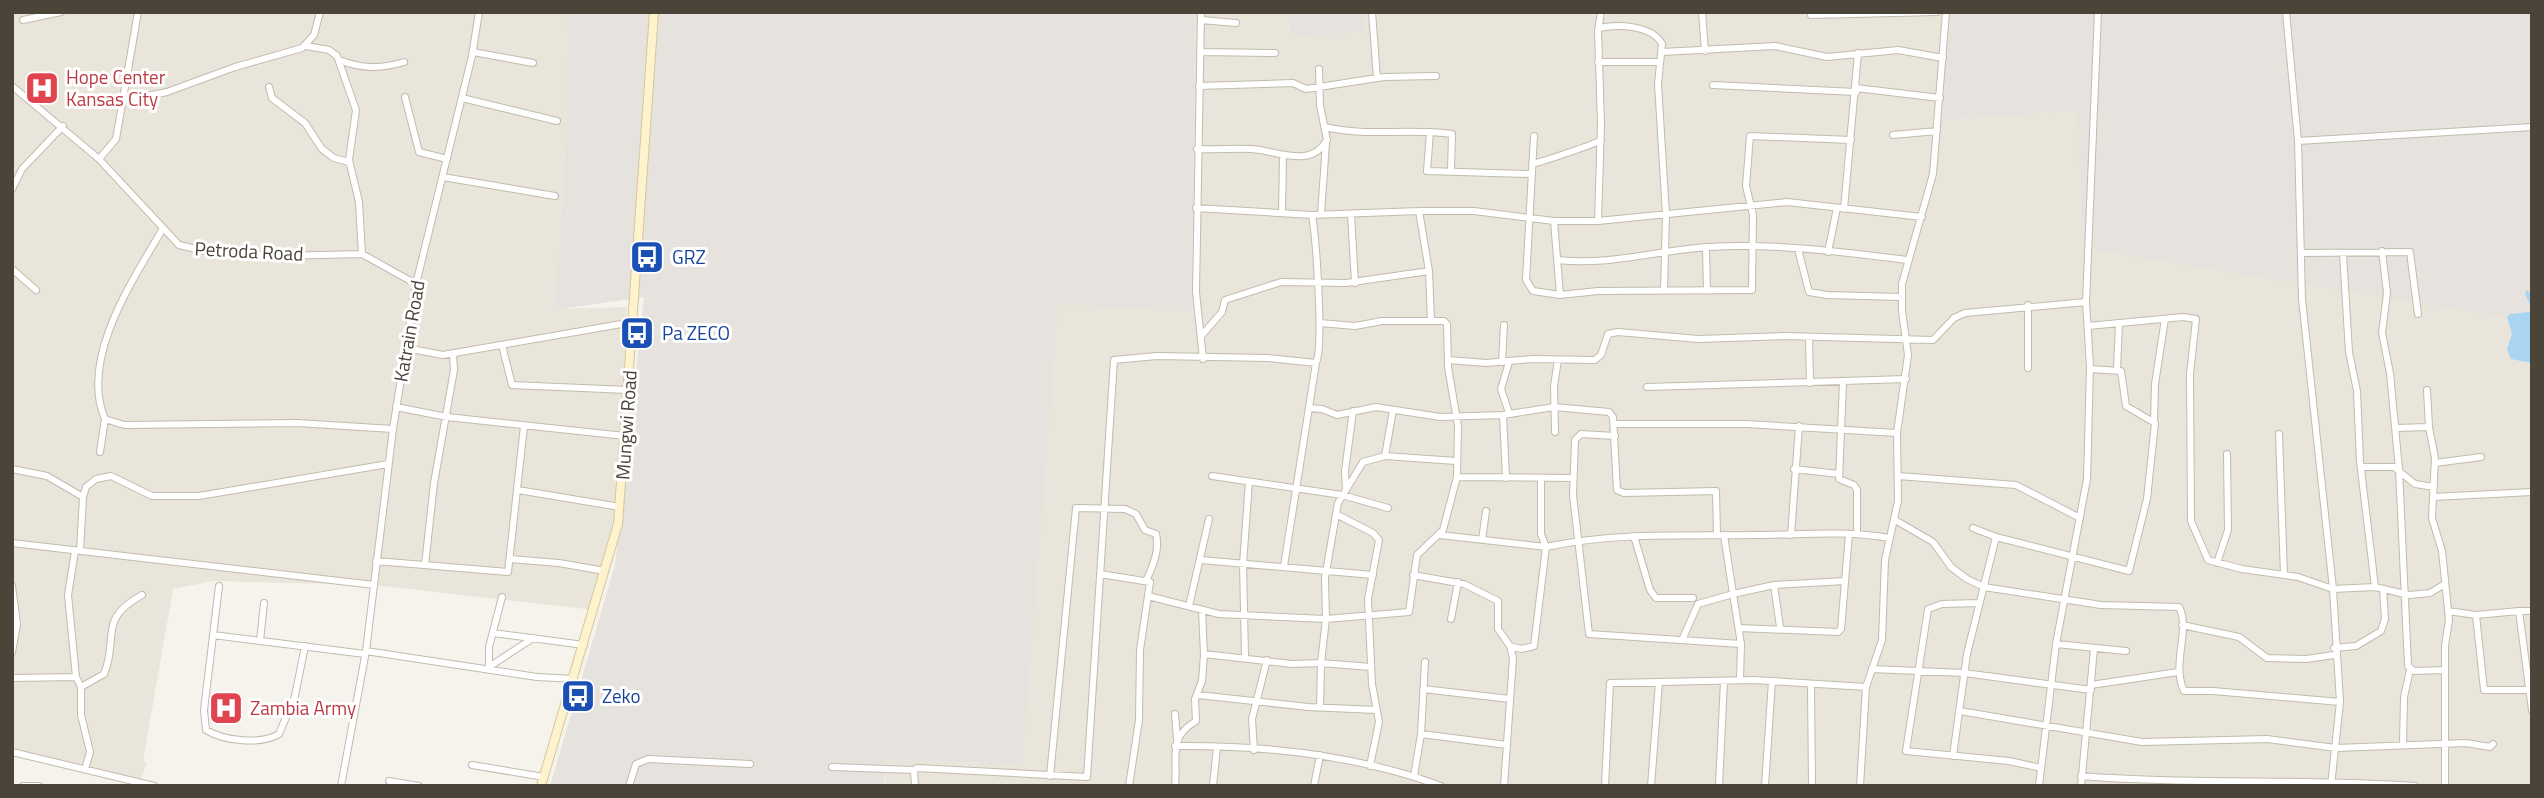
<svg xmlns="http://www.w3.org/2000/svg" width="2544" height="798" viewBox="0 0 2544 798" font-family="'Titillium Web',sans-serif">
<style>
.residential{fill:#eae5da}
.industrial{fill:#e6e2dd}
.water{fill:#a9d4f2}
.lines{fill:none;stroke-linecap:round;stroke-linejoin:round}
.minor-casing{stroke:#c2bbae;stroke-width:8}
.secondary-casing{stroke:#d6c79b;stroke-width:10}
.minor{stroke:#fff;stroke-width:6}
.secondary{stroke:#fff3cd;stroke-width:8}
.labels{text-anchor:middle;stroke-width:6;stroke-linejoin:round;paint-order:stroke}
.health-label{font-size:19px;fill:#be3a42;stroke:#fff;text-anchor:start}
.street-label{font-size:19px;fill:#4b4439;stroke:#fff}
.transit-label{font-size:19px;fill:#164399;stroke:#fff;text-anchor:start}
</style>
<rect width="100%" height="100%" fill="#f6f3ec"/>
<path class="residential" d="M12,12H567L565,151L554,309L627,307L616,535L595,610L374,585L213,581L173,589L143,761L147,763L138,785L12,753Z
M1195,12H1288L1289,36L1365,33L1366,12H1946L1945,121L2077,111L2532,322V786H885V760L1023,764L1059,303L1192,311Z"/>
<path class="industrial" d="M567,12H1195L1192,312L1059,304L1023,764L885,760L884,786H550L615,565L644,297L554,310L565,151Z
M1288,12H1366L1365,33L1289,36Z
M1946,12H2532V322L2084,248L2077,111L1944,121Z"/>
<path class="water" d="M2527,290L2532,294V363L2511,359L2507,349L2512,334L2507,317L2510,314L2530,312V304L2525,294Z"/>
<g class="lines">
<g class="minor-casing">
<path id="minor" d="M1201,12L1196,292L1203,359
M1372,12L1377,78
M1702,12L1705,51
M2286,12L2298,141L2302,299L2333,589L2340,702L2331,786
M1811,15L1937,12
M23,20L61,12
M1201,20L1236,23
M1599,28C1618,24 1652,25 1662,44L1658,84L1666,215L1664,291
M306,46L329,50L337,56L356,110L349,160L359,202L362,254
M473,52L533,63
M1200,52L1275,53
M1662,52L1775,46L1827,57L1898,50L1943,58
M339,60C362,69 381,69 404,62
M1598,62H1660
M1713,85L1856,92
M12,86L99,159L179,245L209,252L277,256L362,254L416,284
M1199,86L1293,83L1306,89L1384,77L1436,76
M269,87L272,98L305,123L322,149L334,158L349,162
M1856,88L1940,98
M405,97L419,152L447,159
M462,98L557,121
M122,101L167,92L235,67L302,48L314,35L320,12
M1325,127C1367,137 1410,128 1452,134L1451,170
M1430,132L1427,171L1530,174
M1893,135L1937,131
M1534,136L1526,280L1533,291L1560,295L1598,291L1752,290L1753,215L1746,186L1750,136L1851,140
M2298,141L2532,127
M1197,149C1215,150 1234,148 1252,149C1277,151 1311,169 1327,140L1320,105L1319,69
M99,159L116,139L138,12
M1532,164C1541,162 1596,144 1601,140
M443,177L555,196
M12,189L22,169L63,126
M1196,208L1312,215L1419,211
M1844,209L1858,53
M1282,212L1283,156
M1321,214L1326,143
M1351,214L1355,283
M1554,221L1560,295
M1598,221L1601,123L1598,31L1601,12
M162,230C133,280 79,359 105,419L124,425L297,423L393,429
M1706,248L1707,291
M1798,249L1809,292L1827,295L1901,297
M2382,251L2387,293L2382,333L2390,373L2399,469L2408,666L2414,671L2445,670
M1828,252L1837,208
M2301,253L2410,252L2418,314
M2343,254L2349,352L2357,391L2360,461L2375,587
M1558,260C1609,266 1659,250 1709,247C1775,243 1842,252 1908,260
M12,269L36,290
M1431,321L1429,271L1419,211H1474L1554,221H1598L1787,202L1922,217
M2088,326L2183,317L2196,319L2190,374L2191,521L2208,560L2242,569L2298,577L2333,589L2375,587L2409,595L2430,593L2445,584
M1202,335L1222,312L1225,300L1281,282L1346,283L1429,271
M1809,337L1810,383
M502,345L512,385L628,390
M406,348L443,355L633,322
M1448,360L1486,363L1533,359L1595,360L1601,355L1608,334L1618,332L1698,339L1785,336L1933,340L1954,318L1965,313L2086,302
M1502,362L1504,325
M2028,368V305
M2117,370L2119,323
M1843,382L1839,479L1854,485L1857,490V534
M1647,387L1906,379
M2427,390L2429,427
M396,407L447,417L625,436
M1309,408L1322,409L1337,415L1376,407L1440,417L1503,415L1554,407L1609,412L1613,417L1617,490L1624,493L1716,491L1717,535
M1509,413L1501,389L1509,362
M1503,415L1506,478
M2154,421L2155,384L2165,319
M1614,424H1746L1897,433
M2395,428L2429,427L2435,458L2432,518L2442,551L2449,620L2445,646V786
M1555,432L1554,386L1558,360
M2279,434L2284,575
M1615,436L1581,434L1575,440L1573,495L1589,634L1741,644L1733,594L1774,585L1845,581
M100,452L105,419
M1385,456L1393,410
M2435,463L2481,457
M2362,467H2394L2415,484L2434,487
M12,469L47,476L83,497
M1794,469L1839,474
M1212,476L1342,495L1388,508
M1898,476L2016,485L2080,518
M1457,477L1573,478
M1541,480V534L1546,547C1614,532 1686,536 1755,535C1799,535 1846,530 1889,538
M518,490L620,507
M1346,490L1345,471L1353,411
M2433,497L2532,492
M1336,514L1373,533L1379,540L1368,599L1372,684L1379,722L1370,766
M1895,520L1933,542L1951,567L1967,579L1984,587L2101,605L2179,607C2191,629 2171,664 2184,691H2213L2340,702
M1973,528L1996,537
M1440,535L1546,547L1534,646L1521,649L1510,646
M1791,535L1799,426
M1634,536L1650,590L1656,598H1693
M1482,540L1486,511
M12,543L374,585
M75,551L68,595L76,677
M80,551L83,497L86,487L96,479L111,476L152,496H199L388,464
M510,559L559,563L605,571
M1201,560L1373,575
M376,561L508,572L524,426
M2217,563L2228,530L2227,454
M425,565L434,483L454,370L453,354
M1284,566L1316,363
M1100,574L1150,582L1140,650L1139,720L1129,786
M1413,575L1464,584L1498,601V629L1510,646L1513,658L1504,786
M1774,585L1780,627
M12,586L17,624L12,652
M219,586L204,710L206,730C224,741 261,745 279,734L295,696L305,646
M1148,596L1219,614L1326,619L1409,612L1417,555L1443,530L1457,477L1458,426L1448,367L1447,324L1444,321H1382L1355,326L1320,323
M1978,603L1942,604L1928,609L1906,751L2009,761L2041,768
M1189,606L1209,519
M2448,611L2476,615L2519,611L2532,710
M2519,611H2532
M2476,615L2484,690H2530
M1451,619L1458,582
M2182,625L2239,637L2267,658L2306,659L2334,655
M1739,628L1838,632L1841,629L1849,534
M493,633L584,645
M213,635L365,654
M1683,638L1698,604L1733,594L1724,535
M260,641L264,603
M2056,644L2126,651
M2334,648L2356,646L2381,631L2385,619L2383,589
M366,651L537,677L574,679
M1204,654L1292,664L1321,663L1326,619L1325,578L1338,503L1363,462L1385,456L1456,461
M1245,656L1243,564L1249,482
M489,667V647L502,597
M489,667L533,638
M1872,669L1964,673L2091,690
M12,678L76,677L81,687V715L90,752L85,769
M1740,680L1741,644
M2091,685L2178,672
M1811,686L1812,786
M81,687L104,674C119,639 97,619 142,595
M1423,689L1510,699
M1198,695L1308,707L1376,710
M1320,708L1321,663L1371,667
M1960,711L2142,742L2267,739L2336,748L2466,743L2490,747L2493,744
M1175,714L1177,739
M1421,734L1507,745
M2403,745L2404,697L2410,670
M1175,746C1264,745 1357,755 1441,786
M1254,750L1252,719L1267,660
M12,752L154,786
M1953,756L1967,654L1996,537L2129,571L2147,499L2155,423L2126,406L2121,371L2090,369
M472,765L544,777
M832,767L914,770
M1050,776L1076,508L1125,509L1136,514L1145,530L1156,534C1160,550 1153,565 1147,579
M1414,776L1421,734L1425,662
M2081,776C2193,785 2304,778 2415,786
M389,781L419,786
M23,786H39
M341,786L366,651L393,429L416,284L472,56L479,12
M629,786L636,764L648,759L750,764
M915,786L914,770L917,768L1087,777L1114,360L1157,356L1267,358L1316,363C1324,345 1316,239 1312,215
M1175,786C1178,757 1167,738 1196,721L1195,699L1202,681L1204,654L1202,611
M1213,786L1217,747
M1314,786L1320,755
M1605,786L1610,683L1754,680L1866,687
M1651,786L1659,682
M1719,786L1724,681
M1765,786L1772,681
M1860,786L1866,687L1882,640L1885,560L1898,501L1897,433L1908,355L1902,311V284L1933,174L1946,12
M2039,786L2056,644L2087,479L2090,367L2086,302L2098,12
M2081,786L2094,649"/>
</g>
<g class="secondary-casing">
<path id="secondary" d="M541,786L618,524L654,12"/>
</g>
<use href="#minor" class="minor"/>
<use href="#secondary" class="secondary"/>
</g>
<defs>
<g id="hospital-square" transform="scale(1.75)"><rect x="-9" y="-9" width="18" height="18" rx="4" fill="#e0444e" stroke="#fff"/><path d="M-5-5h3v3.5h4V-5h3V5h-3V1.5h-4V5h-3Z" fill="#fff"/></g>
<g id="bus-square" transform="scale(1.75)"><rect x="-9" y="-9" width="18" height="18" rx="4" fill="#1a4fb4" stroke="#fff"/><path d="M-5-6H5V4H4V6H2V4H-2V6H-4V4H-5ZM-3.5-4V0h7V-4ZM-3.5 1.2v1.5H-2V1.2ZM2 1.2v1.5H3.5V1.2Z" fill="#fff"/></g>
</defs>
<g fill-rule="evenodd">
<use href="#hospital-square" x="42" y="88"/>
<use href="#bus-square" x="647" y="257"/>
<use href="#bus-square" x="637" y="333"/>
<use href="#bus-square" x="578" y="696"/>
<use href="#hospital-square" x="226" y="708"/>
</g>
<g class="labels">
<g class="health-label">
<text x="66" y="84">Hope Center<tspan x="66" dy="22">Kansas City</tspan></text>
<text x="250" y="715">Zambia Army</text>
</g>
<g class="street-label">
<text transform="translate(249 251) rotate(3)" y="7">Petroda Road</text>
<text transform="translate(409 331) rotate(-80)" y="7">Katrain Road</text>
<text transform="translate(626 425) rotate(-86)" y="7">Mungwi Road</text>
</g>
<g class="transit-label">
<text x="672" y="264">GRZ</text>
<text x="662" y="340">Pa ZECO</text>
<text x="602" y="703">Zeko</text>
</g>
</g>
<rect width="2544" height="798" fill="none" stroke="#4b4439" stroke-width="28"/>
</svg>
